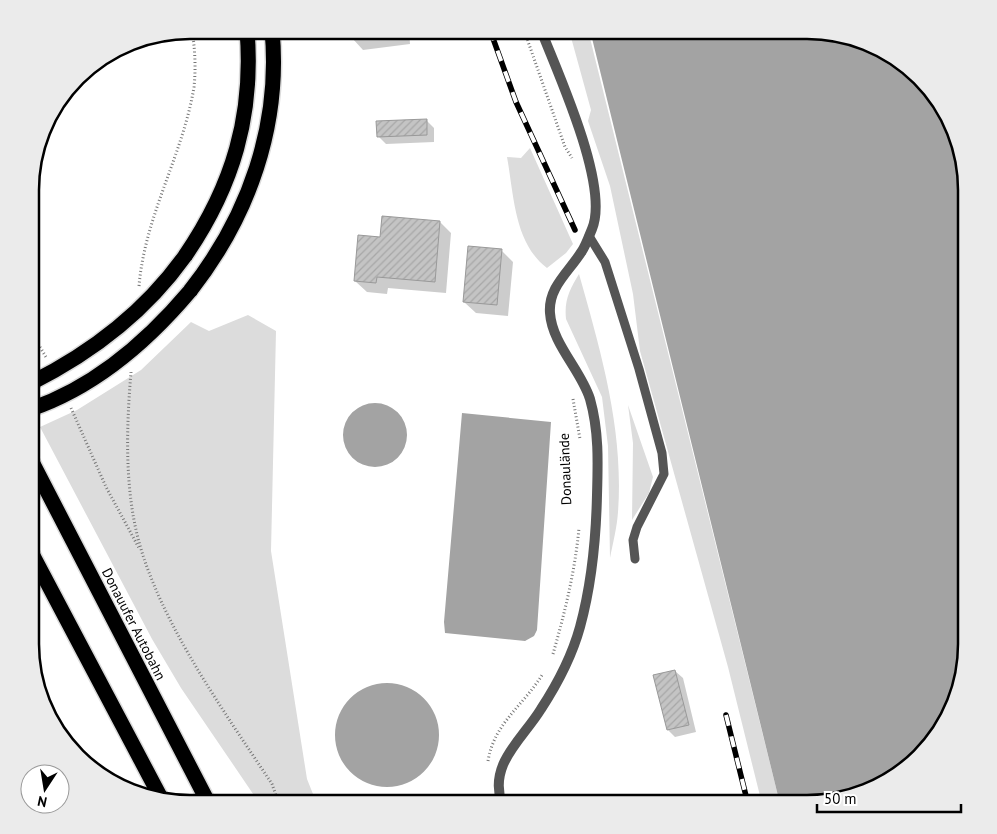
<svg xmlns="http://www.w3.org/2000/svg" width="997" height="834" viewBox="0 0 997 834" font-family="'PT Sans',sans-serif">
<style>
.green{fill:#dcdcdc}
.water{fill:#a3a3a3}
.shadow{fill:#0003}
.building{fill:url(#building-hatch);stroke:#999}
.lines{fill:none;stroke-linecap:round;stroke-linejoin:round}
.highway-casing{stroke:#dbdbdb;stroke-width:18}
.path{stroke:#777;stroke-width:3;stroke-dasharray:1 2.5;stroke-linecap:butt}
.lane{stroke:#555;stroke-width:9}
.street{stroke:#555;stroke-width:10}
.highway{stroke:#000;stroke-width:15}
.rail-casing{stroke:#000;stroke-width:5.5}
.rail{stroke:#fff;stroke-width:4;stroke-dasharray:11;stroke-linecap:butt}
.highway-bridge-casing{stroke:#dbdbdb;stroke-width:18;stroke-linecap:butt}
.highway-bridge{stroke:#000;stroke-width:15}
.labels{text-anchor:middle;stroke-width:4;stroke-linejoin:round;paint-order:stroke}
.street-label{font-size:14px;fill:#000;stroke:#fff}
.rim{fill:none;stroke:#000;stroke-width:2.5}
</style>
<defs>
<pattern id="building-hatch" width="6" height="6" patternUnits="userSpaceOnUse" patternTransform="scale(1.25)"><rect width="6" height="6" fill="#c4c4c4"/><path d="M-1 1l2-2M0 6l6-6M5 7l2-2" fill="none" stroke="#a7a7a7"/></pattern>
</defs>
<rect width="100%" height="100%" fill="#fff"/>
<path class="green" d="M569,30H588L780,804H762L728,667L640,351L633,294L610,186L588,121L591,110Z
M530,148L573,244L566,253L547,268C514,243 514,195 507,157L521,158Z
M579,274C601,352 624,430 618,512C617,527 613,543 610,558L608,446L602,397L566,319C564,300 570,289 579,274Z
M248,315L276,331L271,551L307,779L317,804H260L181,688L152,639L40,427L77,410L141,370L191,322L209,331Z
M628,405L653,477L649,493L632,520L633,443Z"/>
<path class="water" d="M590,30H817L868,42L920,77L955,129L967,190V655L955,705L920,757L868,792L807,804H780Z
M343 435a32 32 0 1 1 64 0a32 32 0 1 1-64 0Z
M462,413L551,422L537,630L534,636L525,641L445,633L444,622Z
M335 735a52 52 0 1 1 104 0a52 52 0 1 1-104 0Z
M409,795C423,795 436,795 448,804H390Z"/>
<path class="shadow" d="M351,30H409L410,44L363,50L352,38Z
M426,120L434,128V142L386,144L378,136Z
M440,222L451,233L446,293L388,288L387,294L367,292L355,281L382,238Z
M502,251L513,262L508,316L476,313L464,302Z
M675,671L683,678L696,732L675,737L668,730Z"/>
<path class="building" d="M350,30H399L400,33L351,39Z
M427,119V135L377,137L376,121Z
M382,216L440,221L435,282L377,277L376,283L354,281L358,235L380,237Z
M468,246L502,249L497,305L463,302Z
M675,670L689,725L667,730L653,675Z"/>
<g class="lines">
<g class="highway-casing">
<path id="highway" d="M185,256C233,186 254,115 247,30
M190,291C249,216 281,125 272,30
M31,460L209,804
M31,552L162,800"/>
</g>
<path class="path" d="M524,30L565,147L572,158
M139,286C145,215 183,155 194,87C196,68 195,49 192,30
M31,332L46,357
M131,372C127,420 125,472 134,520C150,609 222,708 272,784L279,804
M573,399L580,439
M71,408L106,487L139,548
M553,654C565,612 575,571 579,528
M488,761C494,723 524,705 542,675"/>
<path class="lane" d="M589,236L605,262L639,369L662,453L664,474L637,527L633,540L635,559"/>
<path class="street" d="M502,804C488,764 522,740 541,709C558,683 572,656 580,627C592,583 596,540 597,495C598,462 599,431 590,399C581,370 552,344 550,313C548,287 569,272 582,251C586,245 589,236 592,229C610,186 558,74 541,30"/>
<use href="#highway" class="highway"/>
<g class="rail-casing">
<path id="rail" d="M490,30L516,102L575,230
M726,715L748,804"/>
</g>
<use href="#rail" class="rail"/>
<g class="highway-bridge-casing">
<path id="highway-bridge" d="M31,383C93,352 145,312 185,256
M31,409C95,387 147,342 190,291"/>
</g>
<use href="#highway-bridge" class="highway-bridge"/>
</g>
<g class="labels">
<g class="street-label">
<text transform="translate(565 469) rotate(-92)" y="5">Donaulände</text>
<text transform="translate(134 624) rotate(63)" y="5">Donauufer Autobahn</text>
</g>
</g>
<path d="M0 0H997V834H0ZM190 39H807A151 151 0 0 1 958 190V644A151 151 0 0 1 807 795H190A151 151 0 0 1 39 644V190A151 151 0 0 1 190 39Z" fill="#ebebeb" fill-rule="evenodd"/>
<path class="rim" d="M190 39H807A151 151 0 0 1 958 190V644A151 151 0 0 1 807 795H190A151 151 0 0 1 39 644V190A151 151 0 0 1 190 39Z"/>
<g transform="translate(45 789) rotate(192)"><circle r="24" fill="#ffffff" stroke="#999999"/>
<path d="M0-4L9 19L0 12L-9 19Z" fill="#000000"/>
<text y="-8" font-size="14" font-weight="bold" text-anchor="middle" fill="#000000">N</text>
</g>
<path d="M817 804v8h144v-8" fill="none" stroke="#000000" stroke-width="2.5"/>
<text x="824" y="804" font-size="15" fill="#000000" stroke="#ffffff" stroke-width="4" paint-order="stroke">50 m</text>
</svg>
